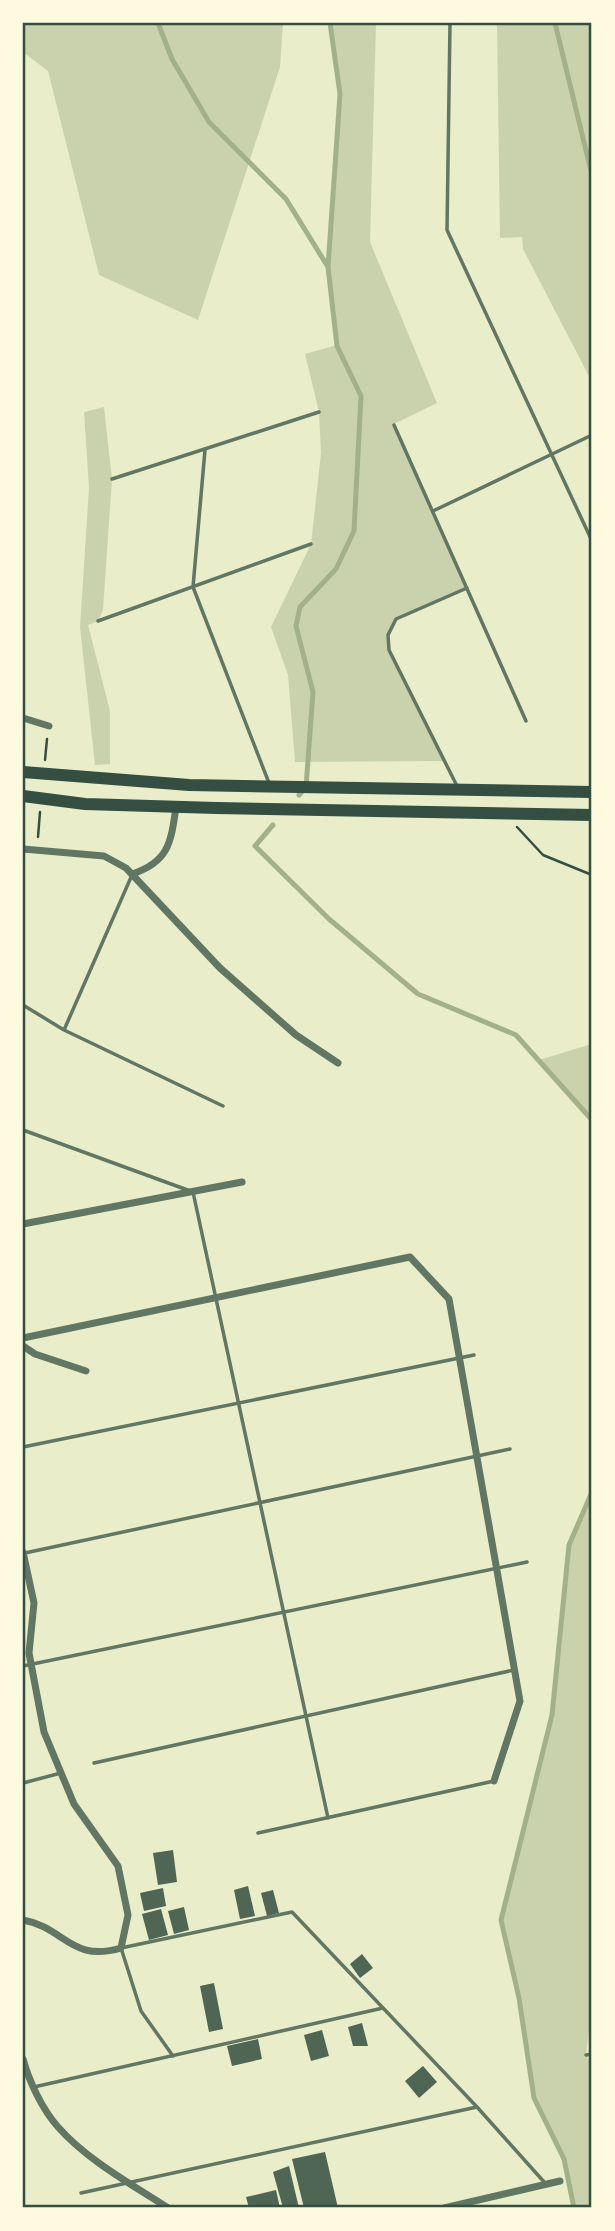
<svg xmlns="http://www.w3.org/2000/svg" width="615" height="2231" viewBox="0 0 615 2231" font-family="'Public Sans',sans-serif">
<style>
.green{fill:#cad2ad}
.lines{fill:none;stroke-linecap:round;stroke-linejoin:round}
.stream{stroke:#a3b18a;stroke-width:5}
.building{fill:#4f6655}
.path{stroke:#344e41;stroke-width:2.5}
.service{stroke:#617663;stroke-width:3.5}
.minor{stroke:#617663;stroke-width:7}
.trunk{stroke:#344e41;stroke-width:12}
.neatline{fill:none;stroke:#344e41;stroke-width:2.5}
</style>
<rect width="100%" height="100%" fill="#e9edc9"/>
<path class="green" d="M23,23H283L280,67L198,320L99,275L48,71L23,52Z
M330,23H376L370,242L437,403L394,424L467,588L396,619L388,635L389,650L445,761L295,762L288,675L271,627L311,544L321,453L319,412L305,354L337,345L328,267L340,94Z
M497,23H592V382L523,249L522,237L500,238Z
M104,407L112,479L103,610L98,621L88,625L110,711V764L95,765L80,627L89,488L84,412Z
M588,1045L592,1046V1120L539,1060Z
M592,1492V2004L586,2055L592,2064V2208H574L564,2159L534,2098L519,1998L501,1920L552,1715L569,1545Z"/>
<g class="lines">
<path class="stream" d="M158,23L172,59L209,122L286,199L328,267
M555,23L592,175
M299,795L306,787L313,692L296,626L300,607L336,569L354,531L361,396L337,346L328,267L340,94L330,23
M273,825L255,846L329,919L418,994L516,1035L592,1120
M574,2208L564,2159L534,2098L519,1998L501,1920L552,1715L569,1545L592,1492"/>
</g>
<path class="building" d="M173,1850L177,1882L158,1885L153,1853Z
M248,1886L255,1916L240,1919L234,1890Z
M163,1888L166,1906L144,1911L140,1893Z
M273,1890L279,1913L267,1916L261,1893Z
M184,1907L189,1930L174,1934L168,1911Z
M161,1909L168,1935L149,1940L142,1914Z
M362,1954L373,1968L360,1978L350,1964Z
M214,1983L223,2029L209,2032L200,1986Z
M362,2023L368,2046H353L348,2027Z
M322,2030L329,2056L311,2061L304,2035Z
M258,2039L262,2059L232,2066L227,2046Z
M423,2066L437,2082L419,2098L405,2081Z
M325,2152L338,2208H304L292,2159Z
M289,2166L299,2208H283L273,2172Z
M276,2190L280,2208H249L246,2197Z"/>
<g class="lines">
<path class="path" d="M45,760L47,739
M517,827L543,855L592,875
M38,837L40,812"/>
<path class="service" d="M450,23L447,230L592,541
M394,425L526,721
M205,450L193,587L269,783
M112,479L319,412
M433,511L592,435
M98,621L311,544
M458,788L389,650L388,635L396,619L467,588
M23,1005L64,1030L223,1106
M64,1030L132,875
M23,1130L193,1192L328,1818
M23,1447L474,1355
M25,1553L510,1449
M23,1666L527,1562
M94,1763L514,1670
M23,1783L61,1773
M258,1833L494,1781
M586,2055L592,2054
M173,2056L141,2011L121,1948L292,1912L477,2107L545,2183
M34,2087L383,2008
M81,2193L477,2107"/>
<path class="minor" d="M23,718L49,726
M23,849L104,856L126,868L220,968L296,1035L338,1063
M132,874C169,862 171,842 176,807
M23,1224L242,1182
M23,1338L410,1257L449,1299L520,1701L494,1781
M23,1346L35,1354L86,1371
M23,1552L34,1603L29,1653L44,1732L74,1804L118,1866L128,1915L121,1948C71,1963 64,1927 23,1920
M23,2059C29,2081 42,2109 58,2127C87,2160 131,2184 168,2208
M444,2208L560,2181"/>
<path class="trunk" d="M23,772L189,785L592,792
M23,796L85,804L216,808L592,815"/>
</g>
<rect width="615" height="2231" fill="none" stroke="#fefae0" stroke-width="49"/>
<rect x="24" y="24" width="566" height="2182" class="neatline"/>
</svg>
